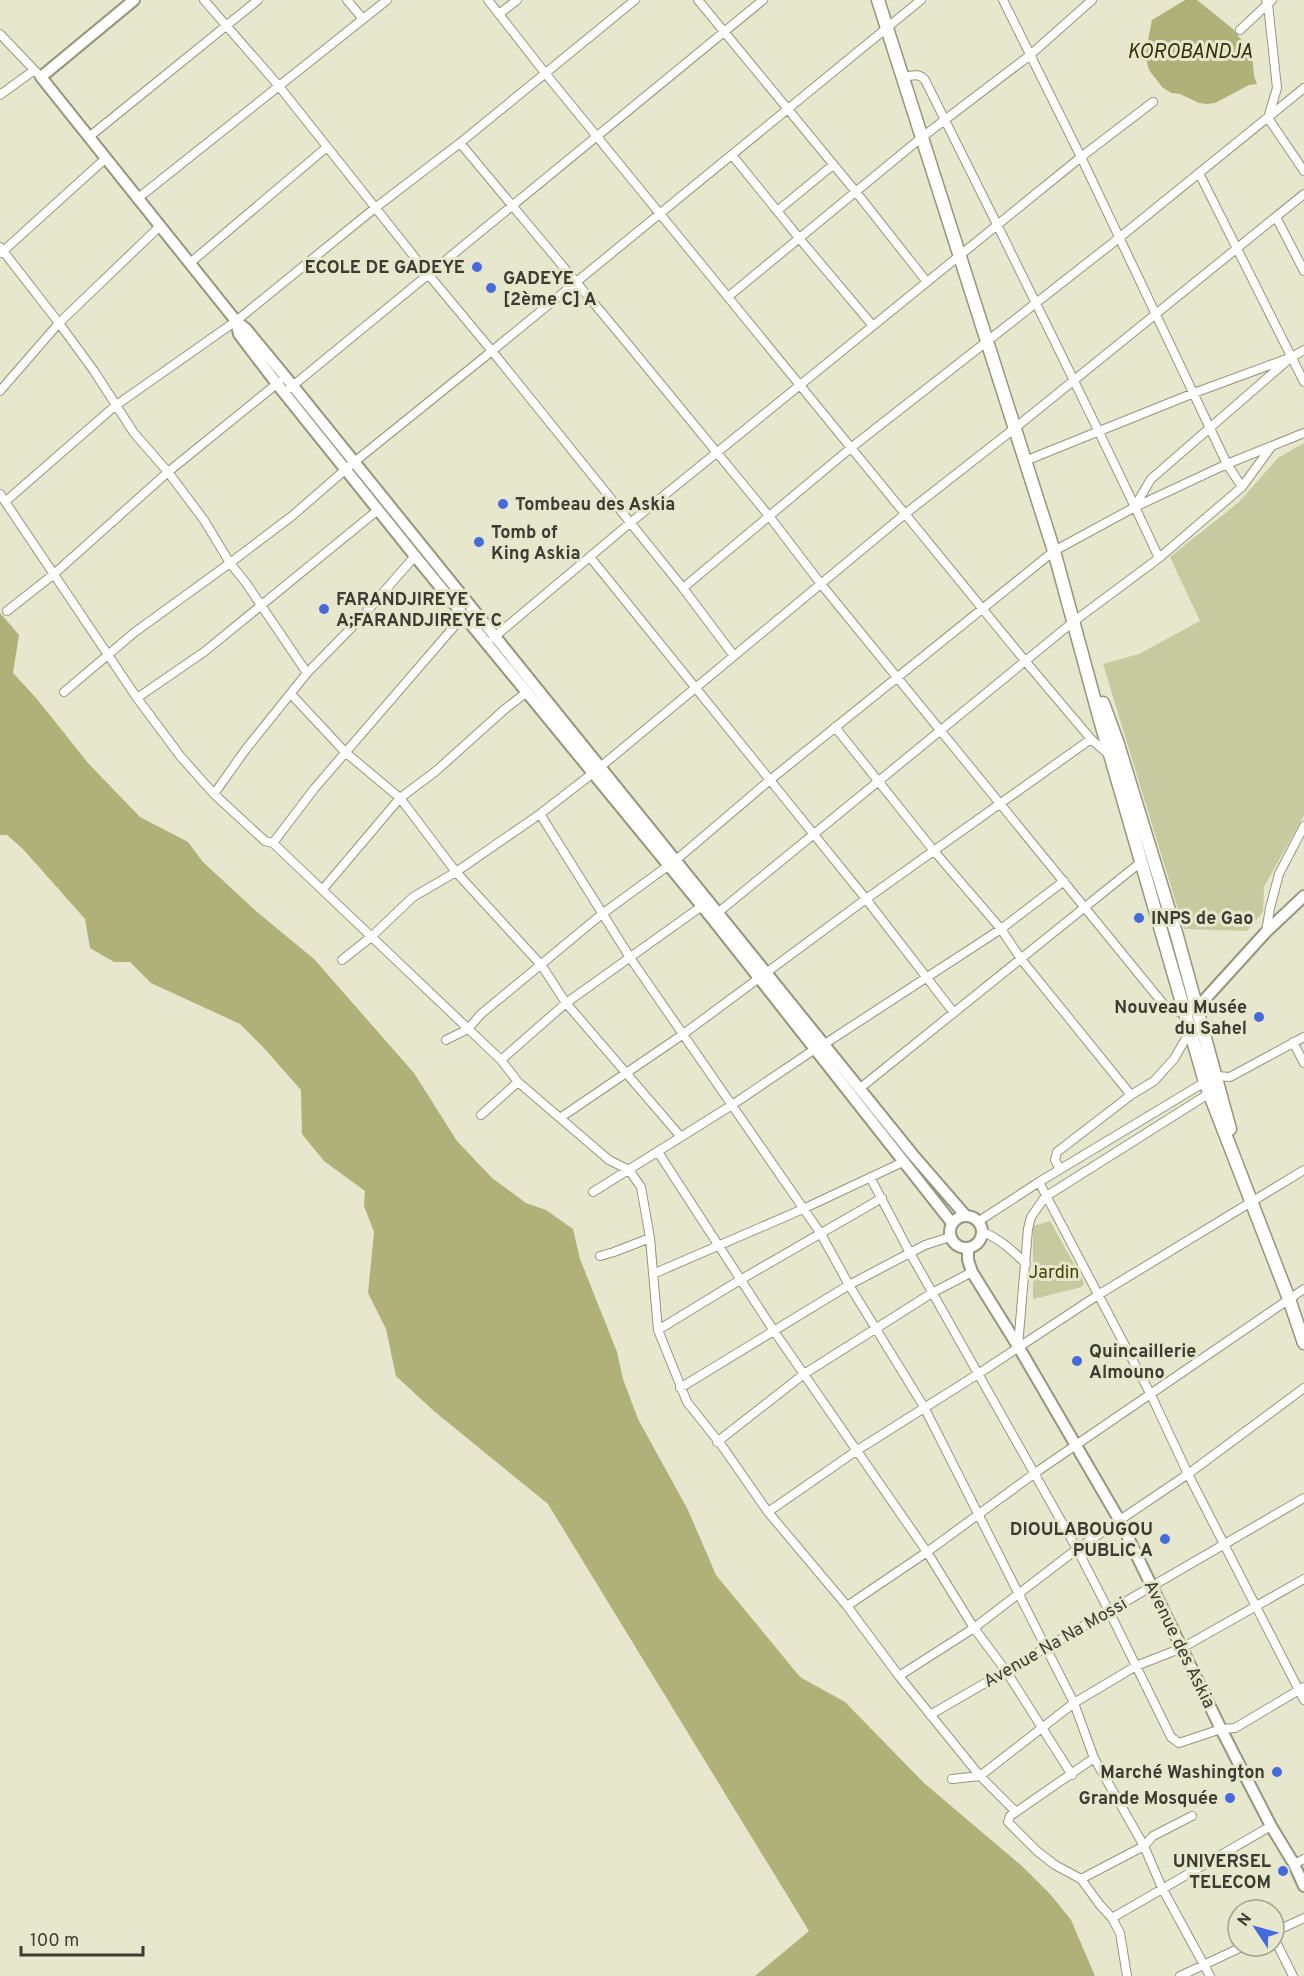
<svg xmlns="http://www.w3.org/2000/svg" width="1304" height="1976" viewBox="0 0 1304 1976" font-family="Overpass,sans-serif">
<style>
.green{fill:#c7c99f}
.water{fill:#b0b179}
.lines{fill:none;stroke-linecap:round;stroke-linejoin:round}
.street-casing{stroke:#95967d;stroke-width:10}
.secondary-casing{stroke:#95967d;stroke-width:14}
.primary-casing{stroke:#95967d;stroke-width:15}
.street{stroke:#fff;stroke-width:8}
.secondary{stroke:#fff;stroke-width:10}
.primary{stroke:#fff;stroke-width:12}
.poi-dot{fill:#456adc;stroke:#e6e7cd;stroke-width:2}
.labels{text-anchor:middle;stroke-width:6;stroke-linejoin:round;paint-order:stroke}
.poi-label{font-size:18px;font-weight:bold;fill:#3c3d32;stroke:#e6e7cd;text-anchor:end}
.park-label{font-size:18px;fill:#464500;stroke:#e6e7cd}
.street-label{font-size:18px;fill:#3c3d32;stroke:#e6e7cd}
.water-label{font-size:20px;font-style:italic;fill:#323204;stroke:#e6e7cd}
</style>
<rect width="100%" height="100%" fill="#e6e7cd"/>
<path class="green" d="M1304,443V815L1264,887L1263,912L1247,931L1184,929L1103,664L1139,654L1200,621L1170,557L1239,502L1278,458Z
M1050,1221L1084,1282L1082,1287L1033,1299V1226Z"/>
<path class="water" d="M1185,0H1197L1233,29L1252,54L1254,76L1257,84L1249,85L1215,103L1207,104L1199,103L1180,94L1171,93L1162,87L1149,70L1145,55L1152,20Z
M0,613L19,635L13,673L37,699L88,763L140,817L188,842L203,862L256,911L314,959L414,1073L457,1141L492,1178L526,1203L546,1210L573,1229L580,1259L617,1352L623,1379L638,1419L688,1510L716,1575L800,1677L845,1702L924,1783L1023,1867L1051,1895L1071,1920L1095,1976H755L809,1931L548,1504L435,1412L396,1376L386,1329L368,1293L374,1232L364,1206L365,1191L324,1161L302,1134L301,1090L263,1047L240,1024L151,983L130,962H114L90,948L85,919L23,849L7,835H0Z"/>
<g class="lines">
<g class="street-casing">
<path id="street" d="M204,0L278,85L428,274L492,351L683,588L734,656
M347,0L363,19
M488,0L545,73L1026,662L1091,739L1108,754
M698,0L856,192L927,282
M1003,0L1081,157L1227,464L1242,487
M1266,0L1268,4L1277,88L1268,118L1304,171
M499,14L517,0
M1240,30L1272,0
M0,34L41,77
M903,77C911,76 919,72 925,80C1004,239 1084,397 1159,558
M0,95L33,71
M89,137L258,0
M460,143L622,337L769,516L821,584L1165,1006L1171,1010L1186,1013
M732,155L799,238L873,326
M1199,173L1304,382
M137,199L387,0
M777,211L833,165
M1276,217L1304,271
M0,247L59,323L94,371L134,433L168,472L204,520L230,563L246,583L307,673
M1,253L106,158
M190,263L327,147
M729,296L921,138L1029,56L1092,0
M290,388L763,0
M0,391L59,323L160,226
M1025,461L1194,393L1292,357L1304,350
M0,494L137,698L181,757L214,794L265,841L273,843L501,1060L518,1082L609,1160L629,1170L641,1187L650,1238L658,1330L687,1402L722,1446L768,1512L847,1606L899,1676L980,1776L1016,1812L1010,1816L1008,1822L1037,1851L1055,1865L1081,1879L1100,1905L1112,1918L1120,1933L1127,1976
M6,501L115,406L236,321L375,208L460,143L635,0
M1135,506L1151,479L1288,360
M590,557L866,899L954,1013
M683,588L852,447L1119,238L1304,88
M7,611L54,574L168,472L279,382
M493,638L630,523L1081,157L1153,102
M64,692L135,632L230,563L292,516L353,463L492,351L921,0
M291,694L345,752L400,798L456,872L542,966L566,1003L681,1137
M137,698L204,652L378,510
M835,727L934,851L1001,929L1021,959L1131,1095
M214,794L246,749L307,673L360,619L415,556
M540,814L631,959L821,1234L849,1285L924,1407L1074,1703L1094,1758L1144,1846L1162,1888L1210,1976
M273,843L314,789L464,615
M323,889L400,798L436,771L505,709L527,692
M715,915L1073,622L1159,558L1242,487L1271,447
M1266,932L1270,908L1279,874L1304,826
M342,960L371,937L413,897L456,872L540,814L593,773L905,514L1015,428L1304,194
M446,1040L468,1029L481,1014L602,914L676,860L770,780L1054,551L1135,507L1227,464L1304,433
M1293,1042L1304,1063
M823,1045L1001,929L1064,881
M501,1060L566,1003L702,906
M859,1089L1141,862
M481,1115L518,1082
M560,1118L682,1035L866,899L1091,739
M658,1152L774,1331L927,1552L974,1628L1006,1671L1072,1775
M1060,1169L1055,1160L1057,1152L1131,1095L1154,1081L1174,1059L1185,1040L1192,1036
M870,1177L910,1253L1077,1549L1109,1611L1171,1737L1179,1743L1221,1729L1235,1728L1304,1687
M1039,1182L1151,1395L1188,1474L1304,1700
M593,1192L732,1105L815,1049
M979,1221L1039,1182L1205,1082L1216,1076L1230,1077L1304,1037
M983,1232C1000,1239 1013,1251 1026,1264
M600,1256L614,1252L650,1238
M653,1274L803,1209L903,1162
M658,1330L740,1280L882,1198
M1018,1346L1028,1229L1031,1217L1045,1197L1213,1091
M680,1388L849,1285L925,1245L950,1237
M717,1442L804,1374L932,1293L972,1272
M768,1512L856,1451L978,1374L1098,1295L1304,1170
M847,1606L927,1552L1035,1473L1304,1289
M899,1676L974,1628L1077,1549L1188,1474L1304,1388
M930,1715L1304,1498
M952,1779L980,1776L1074,1703L1136,1666L1182,1648L1304,1579
M1016,1812L1094,1758
M1294,1864L1304,1859
M1081,1879L1144,1846L1153,1836L1192,1816
M1112,1918L1271,1826
M1274,1932L1304,1918
M1274,1938L1293,1976
M1180,1976L1244,1946"/>
</g>
<g class="secondary-casing">
<path id="secondary" d="M134,0L41,77L236,321L246,329L293,386L913,1155L965,1215
M236,321L239,334L277,384L415,556L711,917L952,1223
M1192,1010L1197,1008L1266,932L1304,896
M950 1232a16 16 0 1 1 32 0a16 16 0 1 1-32 0Z
M968,1248V1260L972,1272L1018,1346L1120,1521L1221,1729L1271,1826L1294,1864L1304,1886"/>
</g>
<g class="primary-casing">
<path id="primary" d="M878,0L1054,551L1100,720L1205,1082L1289,1299L1304,1343
M1103,703L1117,741L1177,936L1230,1129"/>
</g>
<use href="#street" class="street"/>
<use href="#secondary" class="secondary"/>
<use href="#primary" class="primary"/>
</g>
<g class="poi-dot">
<circle cx="477" cy="267" r="6"/>
<circle cx="491" cy="288" r="6"/>
<circle cx="503" cy="504" r="6"/>
<circle cx="479" cy="542" r="6"/>
<circle cx="324" cy="609" r="6"/>
<circle cx="1139" cy="918" r="6"/>
<circle cx="1259" cy="1017" r="6"/>
<circle cx="1077" cy="1361" r="6"/>
<circle cx="1165" cy="1539" r="6"/>
<circle cx="1277" cy="1772" r="6"/>
<circle cx="1230" cy="1798" r="6"/>
<circle cx="1283" cy="1871" r="6"/>
</g>
<g class="labels">
<g class="poi-label">
<text x="465" y="273">ECOLE DE GADEYE</text>
<text x="503" y="284" text-anchor="start">GADEYE<tspan x="503" dy="21">[2ème C] A</tspan></text>
<text x="515" y="510" text-anchor="start">Tombeau des Askia</text>
<text x="491" y="538" text-anchor="start">Tomb of<tspan x="491" dy="21">King Askia</tspan></text>
<text x="336" y="605" text-anchor="start">FARANDJIREYE<tspan x="336" dy="21">A;FARANDJIREYE C</tspan></text>
<text x="1151" y="924" text-anchor="start">INPS de Gao</text>
<text x="1247" y="1013">Nouveau Musée<tspan x="1247" dy="21">du Sahel</tspan></text>
<text x="1089" y="1357" text-anchor="start">Quincaillerie<tspan x="1089" dy="21">Almouno</tspan></text>
<text x="1153" y="1535">DIOULABOUGOU<tspan x="1153" dy="21">PUBLIC A</tspan></text>
<text x="1265" y="1778">Marché Washington</text>
<text x="1218" y="1804">Grande Mosquée</text>
<text x="1271" y="1867">UNIVERSEL<tspan x="1271" dy="21">TELECOM</tspan></text>
</g>
<g class="park-label">
<text x="1054" y="1278">Jardin</text>
</g>
<g class="street-label">
<text transform="translate(1055 1642) rotate(-30)" y="6">Avenue Na Na Mossi</text>
<text transform="translate(1180 1644) rotate(64)" y="6">Avenue des Askia</text>
</g>
<g class="water-label">
<text x="1190" y="58">KOROBANDJA</text>
</g>
</g>
<g transform="translate(1256 1928) rotate(306)"><circle r="28" fill="#e6e7cd" stroke="#a2a38f" stroke-width="1.5"/>
<path d="M0-4.5L10 22L0 15L-10 22Z" fill="#456adc"/>
<text y="-9" font-size="16" font-weight="bold" text-anchor="middle" fill="#3c3d32">N</text>
</g>
<path d="M21 1946v9h122v-9" fill="none" stroke="#3c3d32" stroke-width="3"/>
<text x="30" y="1946" font-size="18" fill="#3c3d32" stroke="#e6e7cd" stroke-width="4.5" paint-order="stroke">100 m</text>
</svg>
